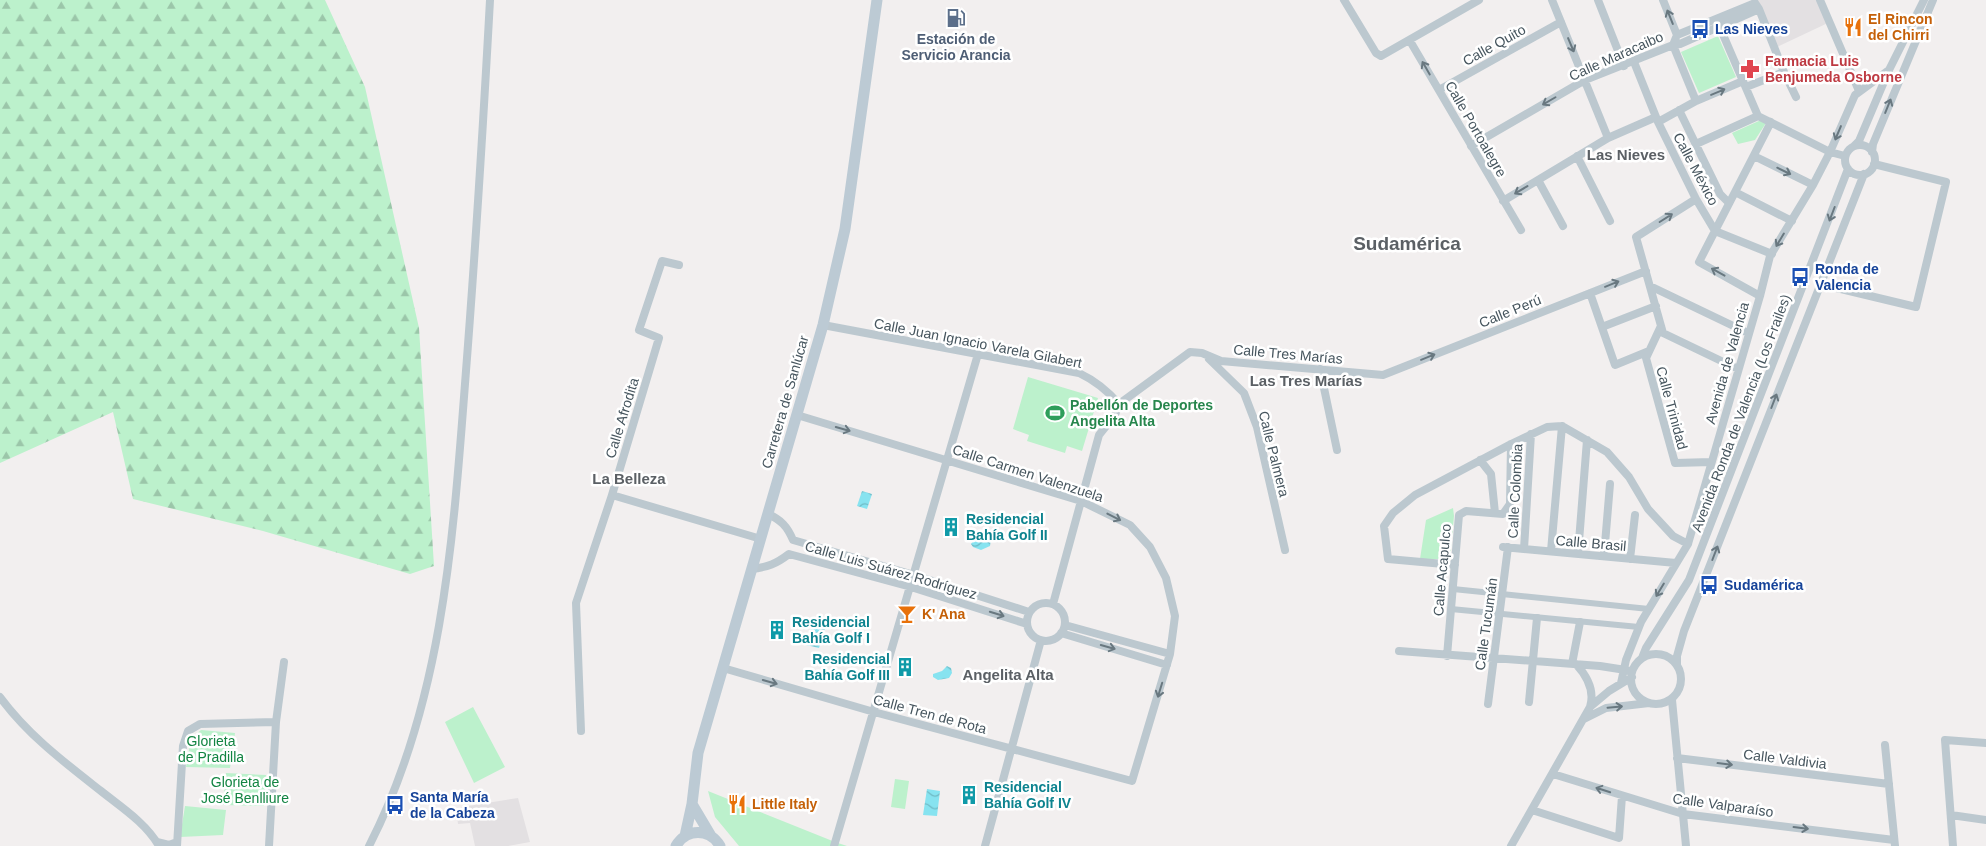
<svg xmlns="http://www.w3.org/2000/svg" width="1986" height="846" viewBox="0 0 1986 846" font-family="Arial,sans-serif">
<style>
.education{fill:#e3e0e2}
.green{fill:#bcf1cc}
.forest{fill:url(#forest-firs)}
.water{fill:url(#water-waves)}
.lines{fill:none;stroke-linecap:round;stroke-linejoin:round}
.pedestrian{stroke:#bcc8cf;stroke-width:6}
.minor{stroke:#bcc8cf;stroke-width:8}
.secondary{stroke:#bccad4;stroke-width:11}
.oneway{stroke:#697880}
.labels{text-anchor:middle;stroke-width:5;stroke-linejoin:round;paint-order:stroke}
.food-label{font-size:14px;font-weight:bold;fill:#c56008;stroke:#fff;text-anchor:start}
.transit-label{font-size:14px;font-weight:bold;fill:#164399;stroke:#fff;text-anchor:start}
.service-label{font-size:14px;font-weight:bold;fill:#4e5e75;stroke:#fff}
.street-label{font-size:14px;fill:#46555e;stroke:#fff}
.health-label{font-size:14px;font-weight:bold;fill:#be3a42;stroke:#fff;text-anchor:start}
.leisure-label{font-size:14px;font-weight:bold;fill:#27864d;stroke:#fff;text-anchor:start}
.culture-label{font-size:14px;font-weight:bold;fill:#0d838f;stroke:#fff;text-anchor:start}
.park-label{font-size:14px;fill:#128442;stroke:#fff}
.neighbourhood-label{font-size:15px;font-weight:bold;fill:#5b6065;stroke:#fff}
.district-label{font-size:19px;font-weight:bold;fill:#5b6065;stroke:#fff}
</style>
<defs>
<pattern id="forest-firs" width="22" height="20" patternUnits="userSpaceOnUse" patternTransform="scale(1.25)"><rect width="22" height="20" fill="#bcf1cc"/><path d="M5 1l3.5 6h-7zM16 11l3.5 6h-7z" fill="#9bc6a9"/></pattern>
<pattern id="water-waves" width="16" height="10" patternUnits="userSpaceOnUse" patternTransform="scale(1.25)"><rect width="16" height="10" fill="#87e3f0"/><path d="M0 5q4-4 8 0t8 0" fill="none" stroke="#70bbc6"/></pattern>
</defs>
<rect width="100%" height="100%" fill="#f2efef"/>
<path class="education" d="M1757,0H1820L1830,22L1775,48Z
M518,798L530,842L508,846H475L470,823L458,824L456,808Z"/>
<path class="green" d="M1718,36L1736,77L1699,93L1681,52Z
M1761,120L1766,123L1755,140L1738,144L1732,133Z
M1028,377L1098,398L1082,451L1067,446L1065,453L1027,441L1029,435L1013,429Z
M1453,508L1454,516L1450,559H1420L1426,520Z
M473,707L505,767L474,783L445,722Z
M201,730L235,733L230,768L186,767L191,739Z
M226,773L266,775L264,806L223,805Z
M895,779L909,781L905,809L891,807Z
M708,791L835,842L847,846H739L715,817Z
M185,806L226,810L223,835L180,837Z"/>
<path class="forest" d="M0,0H325L365,87L419,328L434,566L410,574L263,531L133,499L113,412L0,463Z"/>
<path class="water" d="M862,491L872,494L867,509L857,506Z
M987,535L991,538L990,546L981,550L973,547L971,544L973,541H979Z
M814,620L827,623L819,648L806,645Z
M947,666L951,668L952,673L949,678L938,680L933,677V674L942,671Z
M927,789L940,791L937,816L923,815Z"/>
<g class="lines">
<path class="pedestrian" d="M1453,589L1649,609
M1451,609L1639,627"/>
<path class="minor" d="M1344,0L1376,53L1381,56L1479,0
M1552,0L1608,138
M1598,0L1624,66
M1663,0L1677,35
M1820,0L1859,91
M1718,23L1758,116
M1410,41L1521,230
M1673,45L1696,101L1743,81
M1634,62L1658,122L1696,199L1715,231L1772,254
M1784,72L1796,97
M1746,87L1784,72L1759,9
M1439,90L1561,22
M1679,110L1720,194L1729,203
M1758,116L1830,152L1845,156
M1658,122L1696,101
M1696,144L1758,116
M1845 160a15 15 0 1 1 30 0a15 15 0 1 1-30 0Z
M1471,146L1585,80L1673,45L1680,44L1759,9L1755,3L1677,35L1673,45
M1854,146L1859,141L1889,70L1924,0
M1872,152L1873,144L1933,0
M1577,156L1610,221
M1754,156L1813,185
M1538,180L1563,226
M1735,192L1792,221
M1696,199L1636,237L1663,333L1738,369
M1503,201L1608,138L1656,117
M1820,284L1916,307L1946,182L1874,164
M1650,286L1748,333
M1590,293L1615,365L1649,351
M1760,296L1699,262L1771,122
M823,325L1079,373C1096,381 1107,390 1119,404
M1661,326L1646,358L1675,463L1711,462
M1602,327L1656,306
M1209,359L1244,393L1257,427L1285,550
M1320,369L1337,450
M1119,404L1190,352L1202,353L1221,361L1383,375L1646,271
M1480,460L1491,474L1495,513
M612,495L761,539
M768,514C781,520 787,526 793,540L914,575L1029,612
M1503,547L1676,563
M1524,549L1531,434
M1551,551L1562,426
M1578,554L1587,440
M1604,556L1610,484
M1630,559L1635,515
M1455,565L1388,559L1384,526L1393,513L1415,495L1511,444L1547,427L1562,426L1607,452L1629,477L1648,509L1673,536L1688,544
M751,569C768,567 776,564 789,554L911,587L1027,624
M1027 622a19 19 0 1 1 38 0a19 19 0 1 1-38 0Z
M1053,604L1099,435L1115,415L1119,404
M1065,625L1170,654
M1061,633L1167,665
M1399,651L1600,666L1632,671
M1631 679a25 25 0 1 1 50 0a25 25 0 1 1-50 0Z
M1447,656L1459,515L1466,511L1503,514L1510,504L1511,444
M1642,658L1646,648L1689,580L1848,169
M1572,664L1580,622
M1576,664C1587,676 1595,691 1590,707
M1677,665V656L1684,631L1864,174
M723,668L874,712L1132,781L1170,654L1175,616L1166,578L1150,547L1130,525L1081,501L797,415
M1621,683L1626,660L1641,622L1688,544L1760,296L1770,256L1813,185L1830,152L1855,95L1889,70
M0,697C28,735 64,762 101,791C121,807 146,823 159,846
M1672,700L1686,846
M1529,702L1537,618
M1488,704L1508,547
M1584,719L1606,708L1649,703
M581,731L576,603L612,495L659,338L639,330L662,261L679,265
M1885,745L1895,846
M1677,758L1889,784
M1553,774L1683,814L1894,840
M1532,810L1619,838L1622,796
M1951,815L1986,820
M157,842L169,845L177,842
M177,846L183,746L188,731L200,724L276,722
M269,846L276,722L284,662
M369,846C442,704 453,541 465,384C475,256 483,128 490,0
M834,846L978,354
M985,846L1041,640
M1511,846L1590,707L1609,691L1632,677
M1953,846L1945,740L1986,743"/>
<path class="secondary" d="M692,804L711,836
M685,836L692,804L698,753L823,325L845,229L877,0
M676,846C686,828 710,828 720,846"/>
</g>
<defs><path id="oneway-shaft" d="M-6 0H5M1.5-3L5.5 0L1.5 3" fill="none" stroke-width="1.6" stroke-linecap="round" stroke-linejoin="round" transform="scale(1.25)"/></defs>
<g class="oneway">
<use href="#oneway-shaft" transform="translate(1670 17) rotate(-112)"/>
<use href="#oneway-shaft" transform="translate(1571 45) rotate(67)"/>
<use href="#oneway-shaft" transform="translate(1426 68) rotate(-120)"/>
<use href="#oneway-shaft" transform="translate(1718 92) rotate(-23)"/>
<use href="#oneway-shaft" transform="translate(1549 101) rotate(150)"/>
<use href="#oneway-shaft" transform="translate(1888 106) rotate(-68)"/>
<use href="#oneway-shaft" transform="translate(1838 133) rotate(113)"/>
<use href="#oneway-shaft" transform="translate(1784 171) rotate(26)"/>
<use href="#oneway-shaft" transform="translate(1521 190) rotate(149)"/>
<use href="#oneway-shaft" transform="translate(1832 214) rotate(111)"/>
<use href="#oneway-shaft" transform="translate(1666 218) rotate(-32)"/>
<use href="#oneway-shaft" transform="translate(1780 240) rotate(121)"/>
<use href="#oneway-shaft" transform="translate(1718 272) rotate(-151)"/>
<use href="#oneway-shaft" transform="translate(1612 284) rotate(-22)"/>
<use href="#oneway-shaft" transform="translate(1428 357) rotate(-22)"/>
<use href="#oneway-shaft" transform="translate(1774 401) rotate(-69)"/>
<use href="#oneway-shaft" transform="translate(843 429) rotate(16)"/>
<use href="#oneway-shaft" transform="translate(1114 517) rotate(27)"/>
<use href="#oneway-shaft" transform="translate(1715 553) rotate(-69)"/>
<use href="#oneway-shaft" transform="translate(1660 590) rotate(121)"/>
<use href="#oneway-shaft" transform="translate(997 614) rotate(17)"/>
<use href="#oneway-shaft" transform="translate(1108 647) rotate(16)"/>
<use href="#oneway-shaft" transform="translate(770 682) rotate(16)"/>
<use href="#oneway-shaft" transform="translate(1160 690) rotate(107)"/>
<use href="#oneway-shaft" transform="translate(1615 707) rotate(-5)"/>
<use href="#oneway-shaft" transform="translate(1725 764) rotate(7)"/>
<use href="#oneway-shaft" transform="translate(1603 790) rotate(-162)"/>
<use href="#oneway-shaft" transform="translate(1801 828) rotate(7)"/>
</g>
<defs>
<g id="fuel-bare" transform="scale(1.5)"><path d="M-5.5-6h7V0h2V4h1.3V-2.5L3-4.5l.8-.8L6-3V5H2.5V1h-1V6h-7ZM-4.2-4.7v3.2H.2V-4.7Z" fill="#5c6f8a" stroke="#fff" stroke-width="2.5" paint-order="stroke"/></g>
<g id="restaurant-bare" transform="scale(1.5)"><path d="M-5-6h1v4h1v-4h1v4h1v-4h1v5L-1.5 .5V6h-2V.5L-5-1ZM5-6V6H3V1.5H1.5Q1.5-4 5-6Z" fill="#e8710a" stroke="#fff" stroke-width="2.5" paint-order="stroke"/></g>
<g id="bus-bare" transform="scale(1.5)"><path d="M-5-6H5V4H4V6H2V4H-2V6H-4V4H-5ZM-3.5-4V0h7V-4ZM-3.5 1.2v1.5H-2V1.2ZM2 1.2v1.5H3.5V1.2Z" fill="#1a4fb4" stroke="#fff" stroke-width="2.5" paint-order="stroke"/></g>
<g id="pharmacy-bare" transform="scale(1.5)"><path d="M-2-6h4v4h4v4h-4v4h-4v-4h-4v-4h4Z" fill="#e0444e" stroke="#fff" stroke-width="2.5" paint-order="stroke"/></g>
<g id="stadium-bare" transform="scale(1.5)"><path d="M0-5a6.5 5 0 1 0 0 10a6.5 5 0 1 0 0-10ZM-3.5-1.8h7v3.6h-7Z" fill="#2e9e5b" stroke="#fff" stroke-width="2.5" paint-order="stroke"/></g>
<g id="building-bare" transform="scale(1.5)"><path d="M-4-6H4V6H1V3H-1V6H-4ZM-2.5-4.3h1.7v1.8h-1.7ZM.8-4.3h1.7v1.8H.8ZM-2.5-1h1.7V.8h-1.7ZM.8-1h1.7V.8H.8Z" fill="#0f9aa8" stroke="#fff" stroke-width="2.5" paint-order="stroke"/></g>
<g id="bar-bare" transform="scale(1.5)"><path d="M-6-5H6L.8 .8V4.5H3.5V6h-7V4.5H-.8V.8Z" fill="#e8710a" stroke="#fff" stroke-width="2.5" paint-order="stroke"/></g>
</defs>
<g fill-rule="evenodd">
<use href="#fuel-bare" x="956" y="18"/>
<use href="#restaurant-bare" x="1853" y="27"/>
<use href="#bus-bare" x="1700" y="29"/>
<use href="#pharmacy-bare" x="1750" y="69"/>
<use href="#bus-bare" x="1800" y="277"/>
<use href="#stadium-bare" x="1055" y="413"/>
<use href="#building-bare" x="951" y="527"/>
<use href="#bus-bare" x="1709" y="585"/>
<use href="#bar-bare" x="907" y="614"/>
<use href="#building-bare" x="777" y="630"/>
<use href="#building-bare" x="905" y="667"/>
<use href="#building-bare" x="969" y="795"/>
<use href="#restaurant-bare" x="737" y="804"/>
<use href="#bus-bare" x="395" y="805"/>
</g>
<g class="labels">
<g class="food-label">
<text x="1868" y="24">El Rincon<tspan x="1868" dy="16">del Chirri</tspan></text>
<text x="922" y="619">K' Ana</text>
<text x="752" y="809">Little Italy</text>
</g>
<g class="transit-label">
<text x="1715" y="34">Las Nieves</text>
<text x="1815" y="274">Ronda de<tspan x="1815" dy="16">Valencia</tspan></text>
<text x="1724" y="590">Sudamérica</text>
<text x="410" y="802">Santa María<tspan x="410" dy="16">de la Cabeza</tspan></text>
</g>
<g class="service-label">
<text x="956" y="44">Estación de<tspan x="956" dy="16">Servicio Arancia</tspan></text>
</g>
<g class="street-label">
<text transform="translate(1494 45) rotate(-29)" y="5">Calle Quito</text>
<text transform="translate(1616 56) rotate(-24)" y="5">Calle Maracaibo</text>
<text transform="translate(1476 129) rotate(60)" y="5">Calle Portoalegre</text>
<text transform="translate(1696 169) rotate(62)" y="5">Calle México</text>
<text transform="translate(1510 311) rotate(-22)" y="5">Calle Perú</text>
<text transform="translate(978 343) rotate(11)" y="5">Calle Juan Ignacio Varela Gilabert</text>
<text transform="translate(1288 354) rotate(5)" y="5">Calle Tres Marías</text>
<text transform="translate(1727 363) rotate(-74)" y="5">Avenida de Valencia</text>
<text transform="translate(785 402) rotate(-74)" y="5">Carretera de Sanlúcar</text>
<text transform="translate(1672 408) rotate(75)" y="5">Calle Trinidad</text>
<text transform="translate(1741 413) rotate(-69)" y="5">Avenida Ronda de Valencia (Los Frailes)</text>
<text transform="translate(622 418) rotate(-73)" y="5">Calle Afrodita</text>
<text transform="translate(1274 454) rotate(76)" y="5">Calle Palmera</text>
<text transform="translate(1028 473) rotate(18)" y="5">Calle Carmen Valenzuela</text>
<text transform="translate(1515 491) rotate(-87)" y="5">Calle Colombia</text>
<text transform="translate(1591 543) rotate(5)" y="5">Calle Brasil</text>
<text transform="translate(891 570) rotate(16)" y="5">Calle Luis Suárez Rodríguez</text>
<text transform="translate(1442 570) rotate(-85)" y="5">Calle Acapulco</text>
<text transform="translate(1486 624) rotate(-82)" y="5">Calle Tucumán</text>
<text transform="translate(930 714) rotate(15)" y="5">Calle Tren de Rota</text>
<text transform="translate(1785 759) rotate(7)" y="5">Calle Valdivia</text>
<text transform="translate(1723 805) rotate(8)" y="5">Calle Valparaíso</text>
</g>
<g class="health-label">
<text x="1765" y="66">Farmacia Luis<tspan x="1765" dy="16">Benjumeda Osborne</tspan></text>
</g>
<g class="leisure-label">
<text x="1070" y="410">Pabellón de Deportes<tspan x="1070" dy="16">Angelita Alta</tspan></text>
</g>
<g class="culture-label">
<text x="966" y="524">Residencial<tspan x="966" dy="16">Bahía Golf II</tspan></text>
<text x="792" y="627">Residencial<tspan x="792" dy="16">Bahía Golf I</tspan></text>
<text x="890" y="664" text-anchor="end">Residencial<tspan x="890" dy="16">Bahía Golf III</tspan></text>
<text x="984" y="792">Residencial<tspan x="984" dy="16">Bahía Golf IV</tspan></text>
</g>
<g class="park-label">
<text x="211" y="746">Glorieta<tspan x="211" dy="16">de Pradilla</tspan></text>
<text x="245" y="787">Glorieta de<tspan x="245" dy="16">José Benlliure</tspan></text>
</g>
<g class="neighbourhood-label">
<text x="1626" y="160">Las Nieves</text>
<text x="1306" y="386">Las Tres Marías</text>
<text x="629" y="484">La Belleza</text>
<text x="1008" y="680">Angelita Alta</text>
</g>
<g class="district-label">
<text x="1407" y="250">Sudamérica</text>
</g>
</g>
</svg>
